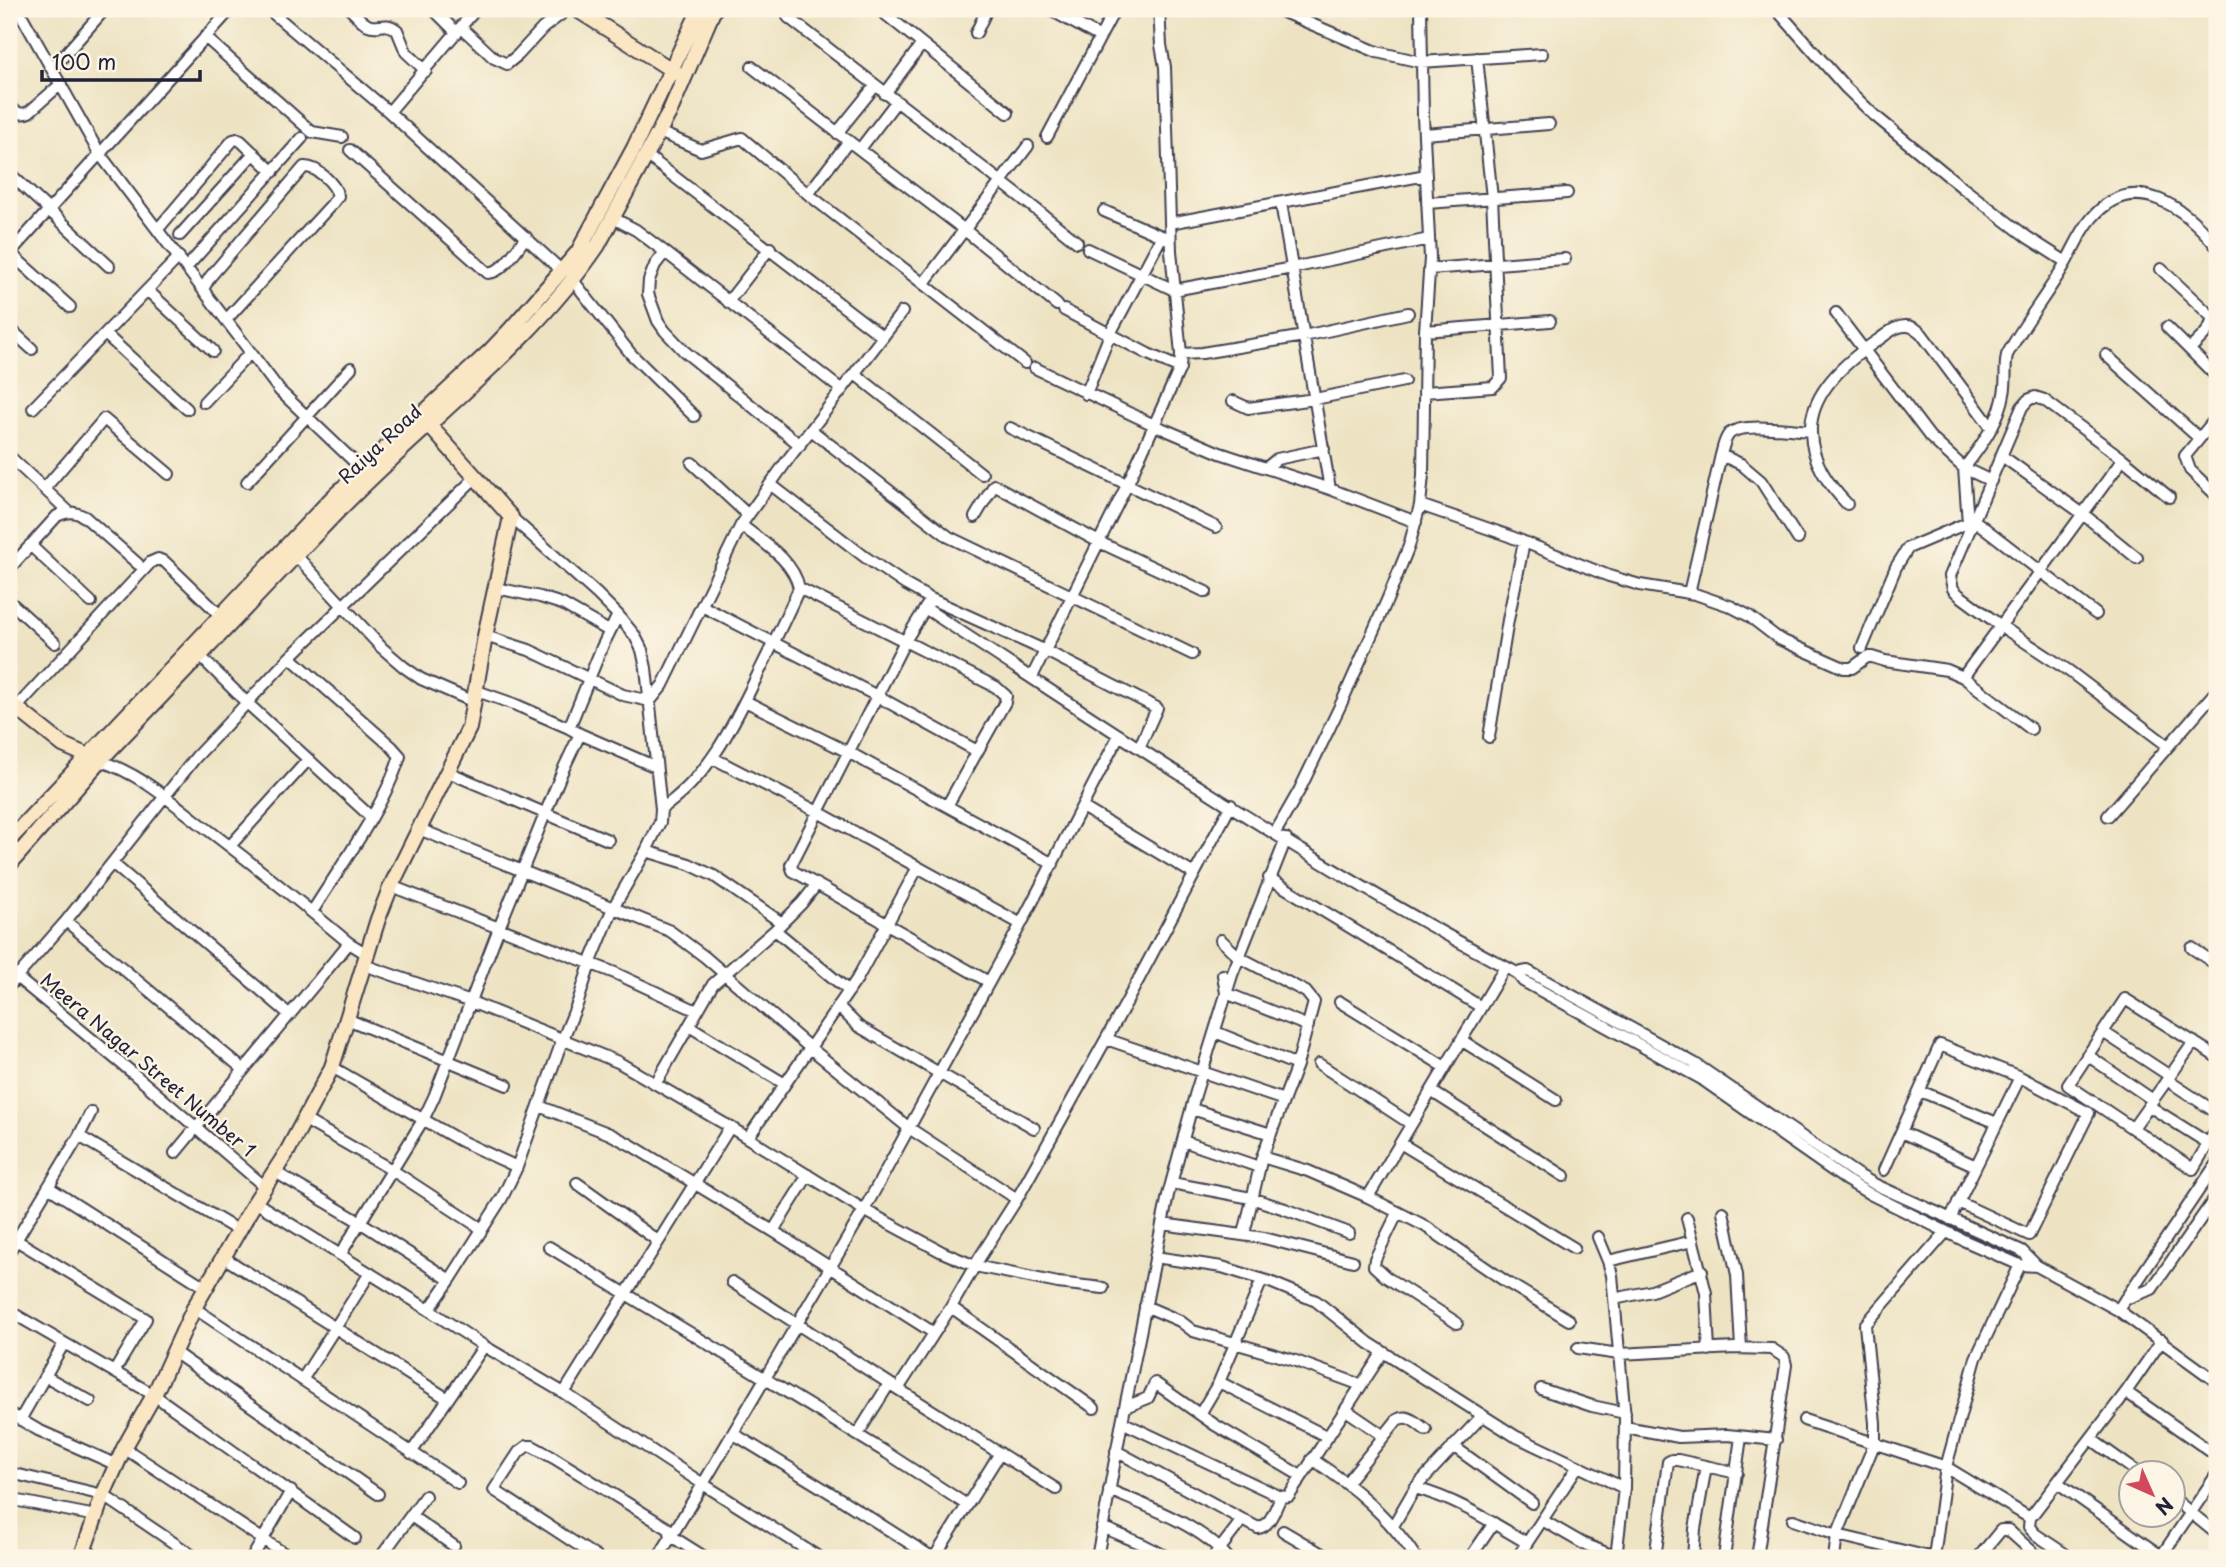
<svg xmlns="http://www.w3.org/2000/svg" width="2226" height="1567" viewBox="0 0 2226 1567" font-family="'Playpen Sans',sans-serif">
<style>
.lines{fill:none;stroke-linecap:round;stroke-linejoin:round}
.street-casing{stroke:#403f4f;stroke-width:14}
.secondary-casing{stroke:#403f4f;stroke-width:18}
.street{stroke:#fff;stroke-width:10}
.secondary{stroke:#fbe6c4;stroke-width:14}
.labels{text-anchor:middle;stroke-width:5;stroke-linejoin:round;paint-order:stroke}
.street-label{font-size:19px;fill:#22223b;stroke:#fcf5e5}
</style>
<rect width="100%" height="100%" fill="#fcf5e5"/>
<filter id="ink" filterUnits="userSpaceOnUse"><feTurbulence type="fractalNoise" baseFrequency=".0143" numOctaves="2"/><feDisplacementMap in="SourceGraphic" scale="14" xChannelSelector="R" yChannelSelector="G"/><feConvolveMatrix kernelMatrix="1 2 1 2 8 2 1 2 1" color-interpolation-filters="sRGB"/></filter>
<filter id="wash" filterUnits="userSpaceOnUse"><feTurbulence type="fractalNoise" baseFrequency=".00686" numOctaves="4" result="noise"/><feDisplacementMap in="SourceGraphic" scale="28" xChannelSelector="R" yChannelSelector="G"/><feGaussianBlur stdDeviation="1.57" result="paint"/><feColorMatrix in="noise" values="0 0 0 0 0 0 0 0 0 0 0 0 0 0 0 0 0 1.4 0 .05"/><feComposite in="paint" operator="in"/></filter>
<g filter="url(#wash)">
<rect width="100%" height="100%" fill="#ede3c3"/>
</g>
<g filter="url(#ink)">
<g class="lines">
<g class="street-casing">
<path id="street" d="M18,9L99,153L280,391L367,474
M268,9L389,112L562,271
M350,9C355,14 362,22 368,25C379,30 384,20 397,30L406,52L426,71
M433,9L457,33
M879,9L1008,113
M1049,9L1100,37
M1276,9L1377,52L1421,62L1542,54
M1776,9L1846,88L1874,115L1963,188L2027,237L2066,262
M788,17C884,93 982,165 1077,242
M461,27L494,58L507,64L518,55L543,28L568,9
M976,33L987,9
M205,37L312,132L342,137
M752,67L966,231L1057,305
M53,68L105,9
M885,94L922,44
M9,107C16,112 20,116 29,112L61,84
M389,112L476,9
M659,132L701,150L742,138L808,194L1025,363
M837,133L875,86
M1424,134L1549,124
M1047,137L1115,9
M860,149L896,102
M350,150L488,273C503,273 517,248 526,237
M646,155L883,337
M9,173L109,266
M808,194L849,141
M1281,203L1330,489
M1427,203L1567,193
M1104,211L1168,239
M613,218L636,230L665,252L655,265L649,280L648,294L658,321L665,331L684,351L800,445
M1170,223L1426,175
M158,229L233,140L237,139L241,141L273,172
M180,235L254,153
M1088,249L1174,290L1292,268L1429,239
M9,252L70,307
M665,252L842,390
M9,254L231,9
M187,267L302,138
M1429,269L1565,259
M2161,269L2212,317C2213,330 2198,340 2190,349
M572,279L631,354L694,416
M924,283L1028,146
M203,289L210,277L304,167C317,166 335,184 338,196L332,204L226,320
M147,290L213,351
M728,302L770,248
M1064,310L1148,354L1180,368
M1836,313L1930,437L1964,468L1991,481
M2167,327L2217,377
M9,328L32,349
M1425,331L1550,321
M105,334L187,409
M1181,354L1202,353L1304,336L1408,313
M2106,355L2199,438
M1035,368L1154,425L1220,453L1330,489L1416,522
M855,374L982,474
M1424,392L1493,387L1501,378L1492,198L1477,58
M1086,394L1110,334L1162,236
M1233,401L1248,408L1315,399L1404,381
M204,402L250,353
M33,408L179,257
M2217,417L2185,456L2190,470L2217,496
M1010,428L1216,527
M811,430L949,537L1192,654
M1721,455L1741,464L1761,481L1798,539
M9,456L68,511
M2002,456L2083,514L2137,558
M692,463L748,515
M1266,468L1277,459L1324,449
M247,482L351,368
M770,484L865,557L906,585L931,599L1046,651L1157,708L1139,748
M45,488L104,419L169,474
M1847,504C1828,484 1812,462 1811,433C1809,392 1848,360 1878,340C1887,334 1896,325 1907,326C1913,326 1917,330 1921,333L1991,427
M1420,505L1504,534L1609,576L1640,585L1695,594L1730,606L1749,616L1779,639L1844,668H1852L1867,657H1872L1885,661L1947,670L1963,677L2031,729
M975,517L994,485L1099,542L1206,592
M1968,523L1964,468C1980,448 2000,420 2004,394C2007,381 2004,368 2007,355C2024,323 2047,295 2065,264C2074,248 2080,232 2092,218C2134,168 2187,209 2217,247
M30,545L91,602
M291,550L382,648L404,667L421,679L474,702
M9,569L57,516C69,511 74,511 85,517L138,564
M496,588L540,597L562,604L609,631
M799,588L996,687L1006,696L1005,702L947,806
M1689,593L1721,455C1723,448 1724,440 1729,434C1742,422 1792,430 1811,431
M931,599L905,641L791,865L793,871L989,982
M9,601L55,643
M702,606L877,696L977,751
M925,608C1118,735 1312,865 1517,973L1523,981L1700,1078L1846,1180L1870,1194L1963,1240L2020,1265L2037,1266
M485,636L529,650L623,695L650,701L663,685L741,525L789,458L902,312
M1862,648L1896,567L1908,548L1974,520L2096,614
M200,656L246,702L371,817
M290,657L392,747L400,756C385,806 340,867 312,912
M1032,677L1127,485L1180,368L1181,354L1171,251L1165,67L1161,45L1159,9
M1963,677L2123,459
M477,691L514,704L569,728
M745,701L848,752L1053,864
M16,708L151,562L158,559L165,562L220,615
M580,734L656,767
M1489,737L1508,620L1524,542
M2168,746L2069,671L2001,626L1959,595L1953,589L1950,576L2022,407L2028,400L2035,397L2044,400L2123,459L2169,497
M713,758L818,812L1021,924
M100,761C137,772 168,799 199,823C250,861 300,902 349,943L367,954
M448,772L608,840
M1082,807L1194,874
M661,809C712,775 736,719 762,666C775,640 788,614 799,588C793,559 762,542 741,525
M2108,816L2217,690
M419,829L670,931L705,957L809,1047L909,1128L1017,1199
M1275,833L1299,791L1341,704L1388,598L1409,546L1420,505L1423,475L1425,331L1430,258L1423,116L1421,9
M230,846L308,760
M646,851L689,864L714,876L782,923
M112,863L290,1015
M1269,878L1481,1007
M391,886L615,973L697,1011
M66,921L244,1070
M775,930L849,991
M1221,940L1239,957L1306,992L1314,1002L1297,1065L1262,1157L1244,1234
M2192,948L2217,965
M364,965L471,1002L618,1062L730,1127L864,1210L942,1252L975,1266L1058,1283L1103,1288
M9,971L134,1074L265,1187
M1517,973L1528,971L1694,1063L1855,1173L1876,1185L2022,1251L2037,1266L2118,1310
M1223,975L1226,993L1308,1026
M9,986L66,921L196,757L290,657L475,478
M1340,1002L1445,1067
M838,1006L858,1026L1034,1128
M347,1019L507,1085
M689,1026L785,1084
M1215,1032L1297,1065
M2103,1032L2170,1076
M1106,1039L1284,1100
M1461,1040L1556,1100
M2087,1055L2153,1100
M2217,1057L2125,999L2068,1085L2193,1169L2217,1129
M1319,1064L1411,1124
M332,1067L459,1140L517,1167
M2167,1080L2217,1113
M656,1083L713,984L775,930L802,903L817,884
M1431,1091L1564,1176
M1920,1091L1997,1123
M539,1106L610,1134L631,1145L773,1231L934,1333
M2149,1106L2208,1143
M1192,1109L1271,1134
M305,1120L392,1170L482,1229
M2133,1128L2194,1042
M1901,1132L1976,1166
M79,1136L91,1112
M748,1138L857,979L918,867
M1183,1141L1259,1167
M1400,1143L1574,1248
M175,1153L349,943
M1262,1157L1308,1171L1368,1197L1425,1226L1505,1281L1569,1320
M2217,1163L2118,1310L2217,1382
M1884,1170L1940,1045L2020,1077L2089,1113L2029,1235L1958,1202
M275,1172L360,1222L450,1280L429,1310
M577,1183L658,1241
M1172,1183L1251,1198L1285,1209L1349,1233
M48,1187L205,1287
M1368,1197L1505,967
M255,1202L429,1310L484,1346L448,1399
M1398,1212L1375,1259L1374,1266L1386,1277L1457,1323
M1723,1212L1737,1275L1741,1348
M1687,1218L1706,1293L1709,1350
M1950,1219L2020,1077
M1162,1224L1264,1238L1353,1261
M773,1231L808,1175
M1598,1237L1608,1261L1612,1275L1625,1418L1624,1488L1616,1558
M16,1240L146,1319L114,1372
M549,1247L887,1453L967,1505
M9,1252L79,1136L239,1231
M340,1255L423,1120L434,1097L499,928L562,772L580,734L569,728L602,647L618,615
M223,1257L448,1399L411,1453
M1155,1257L1222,1267L1270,1282L1316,1301L1369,1343L1515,1436L1624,1488
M1608,1261L1693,1241
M450,1280L502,1198L517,1167L562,1041L578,1002L590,964L613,908L646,851L660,822L661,809L646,668L642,650L635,636L618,615L597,594L511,517
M732,1282L898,1389L1056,1489
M1614,1299L1652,1291L1702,1271
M2125,1299L2152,1289L2217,1195
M1145,1306L1180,1321L1193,1331L1293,1360L1361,1385
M951,1307L1094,1408
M194,1308L458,1483
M9,1311L154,1395L355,1538
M484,1346L564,1393L703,1484L658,1558
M1578,1348L1619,1354L1735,1348L1772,1349L1784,1357L1786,1365L1757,1558
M174,1352L378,1494
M45,1376L90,1401
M302,1380L370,1273
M1219,1382L1328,1437
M898,1389L951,1307L980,1257L1017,1199L1125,1005L1231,805
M1541,1389L1592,1406L1625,1413
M2126,1392L2217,1456
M564,1393L730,1127
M1125,1407L1148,1398L1155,1383L1215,1425L1301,1476
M1346,1410L1384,1436
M9,1413L38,1430L117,1465
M1200,1414L1219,1382L1262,1280
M20,1420L64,1343
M1804,1420L1946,1467L2030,1518
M1122,1422L1281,1497L1289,1496L1291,1493L1383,1352
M1625,1427L1679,1437L1727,1435L1776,1440
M734,1434L842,1500L933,1558
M857,1435L889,1384
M2091,1439L2137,1472
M1453,1446L1532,1503
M124,1448L291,1558
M1116,1451L1258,1528C1271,1526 1275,1508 1281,1497
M1312,1459C1353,1486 1389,1516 1416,1558
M9,1474H15L103,1495L196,1558
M1347,1482L1397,1420C1408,1413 1416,1423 1426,1430
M2058,1483L2164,1558
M1415,1488C1456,1499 1490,1521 1527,1543
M1109,1490C1147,1506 1202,1526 1228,1558
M9,1499L96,1516
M2174,1499L2217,1534
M411,1516L454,1546
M1542,1520L1582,1543L1616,1557
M1793,1520L1837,1535L1934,1558
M1393,1526L1415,1488L1482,1416
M1102,1527L1142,1544L1169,1558
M1283,1531L1329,1558
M84,1549L99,1558
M252,1558L291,1491
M380,1558L425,1496
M598,1558L494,1490L519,1452L527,1446H532L554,1458L669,1529L671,1536L706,1558
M820,1558L703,1484L864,1210L1021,924L1119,735
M934,1558L1000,1453
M1097,1558L1122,1422L1168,1195L1195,1095L1232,975L1286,839
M1213,1558L1242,1520
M1470,1558L1494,1523
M1517,1558L1578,1466
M1655,1558L1668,1462L1672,1460H1678L1737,1473
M1693,1558L1695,1529L1706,1466
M1724,1558L1741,1437
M1834,1558L1837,1535L1875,1442V1423L1865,1325L1946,1232
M1934,1558L1946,1467L1976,1358L2020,1265
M1978,1558L2001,1530H2008L2037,1556L2035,1558
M2071,1558L2035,1534L2029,1527L2030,1518L2126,1392L2162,1340
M2160,1558L2217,1474"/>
</g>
<g class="secondary-casing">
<path id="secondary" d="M576,9L678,74
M9,702L63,745L95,759
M9,840L332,498L490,351L510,330L578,252L634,148L700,9
M9,865L105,755L336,513C422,423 528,349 598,245L670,111L714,9
M81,1558L103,1495L124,1448L154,1395L194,1308L255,1202L287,1152L332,1067L378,919L391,886L469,728L485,636L511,517L420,415"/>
</g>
<use href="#street" class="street"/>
<use href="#secondary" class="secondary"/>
</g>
</g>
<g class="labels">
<g class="street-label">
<text transform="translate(380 444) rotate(-43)" y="7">Raiya Road</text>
<text transform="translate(148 1065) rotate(40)" y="7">Meera Nagar Street Number 1</text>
</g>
</g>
<rect width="2226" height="1567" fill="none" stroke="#fcf5e5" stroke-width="35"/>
<g transform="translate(2152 1494) rotate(135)"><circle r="33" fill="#fcf5e5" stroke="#a5a1a1" stroke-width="2"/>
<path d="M0-5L12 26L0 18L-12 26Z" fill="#d1495b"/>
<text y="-10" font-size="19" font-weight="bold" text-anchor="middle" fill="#22223b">N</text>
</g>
<path d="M42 70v10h158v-10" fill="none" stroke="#22223b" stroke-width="3.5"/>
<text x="52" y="70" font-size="21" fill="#22223b" stroke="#fcf5e5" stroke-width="5" paint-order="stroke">100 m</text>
</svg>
